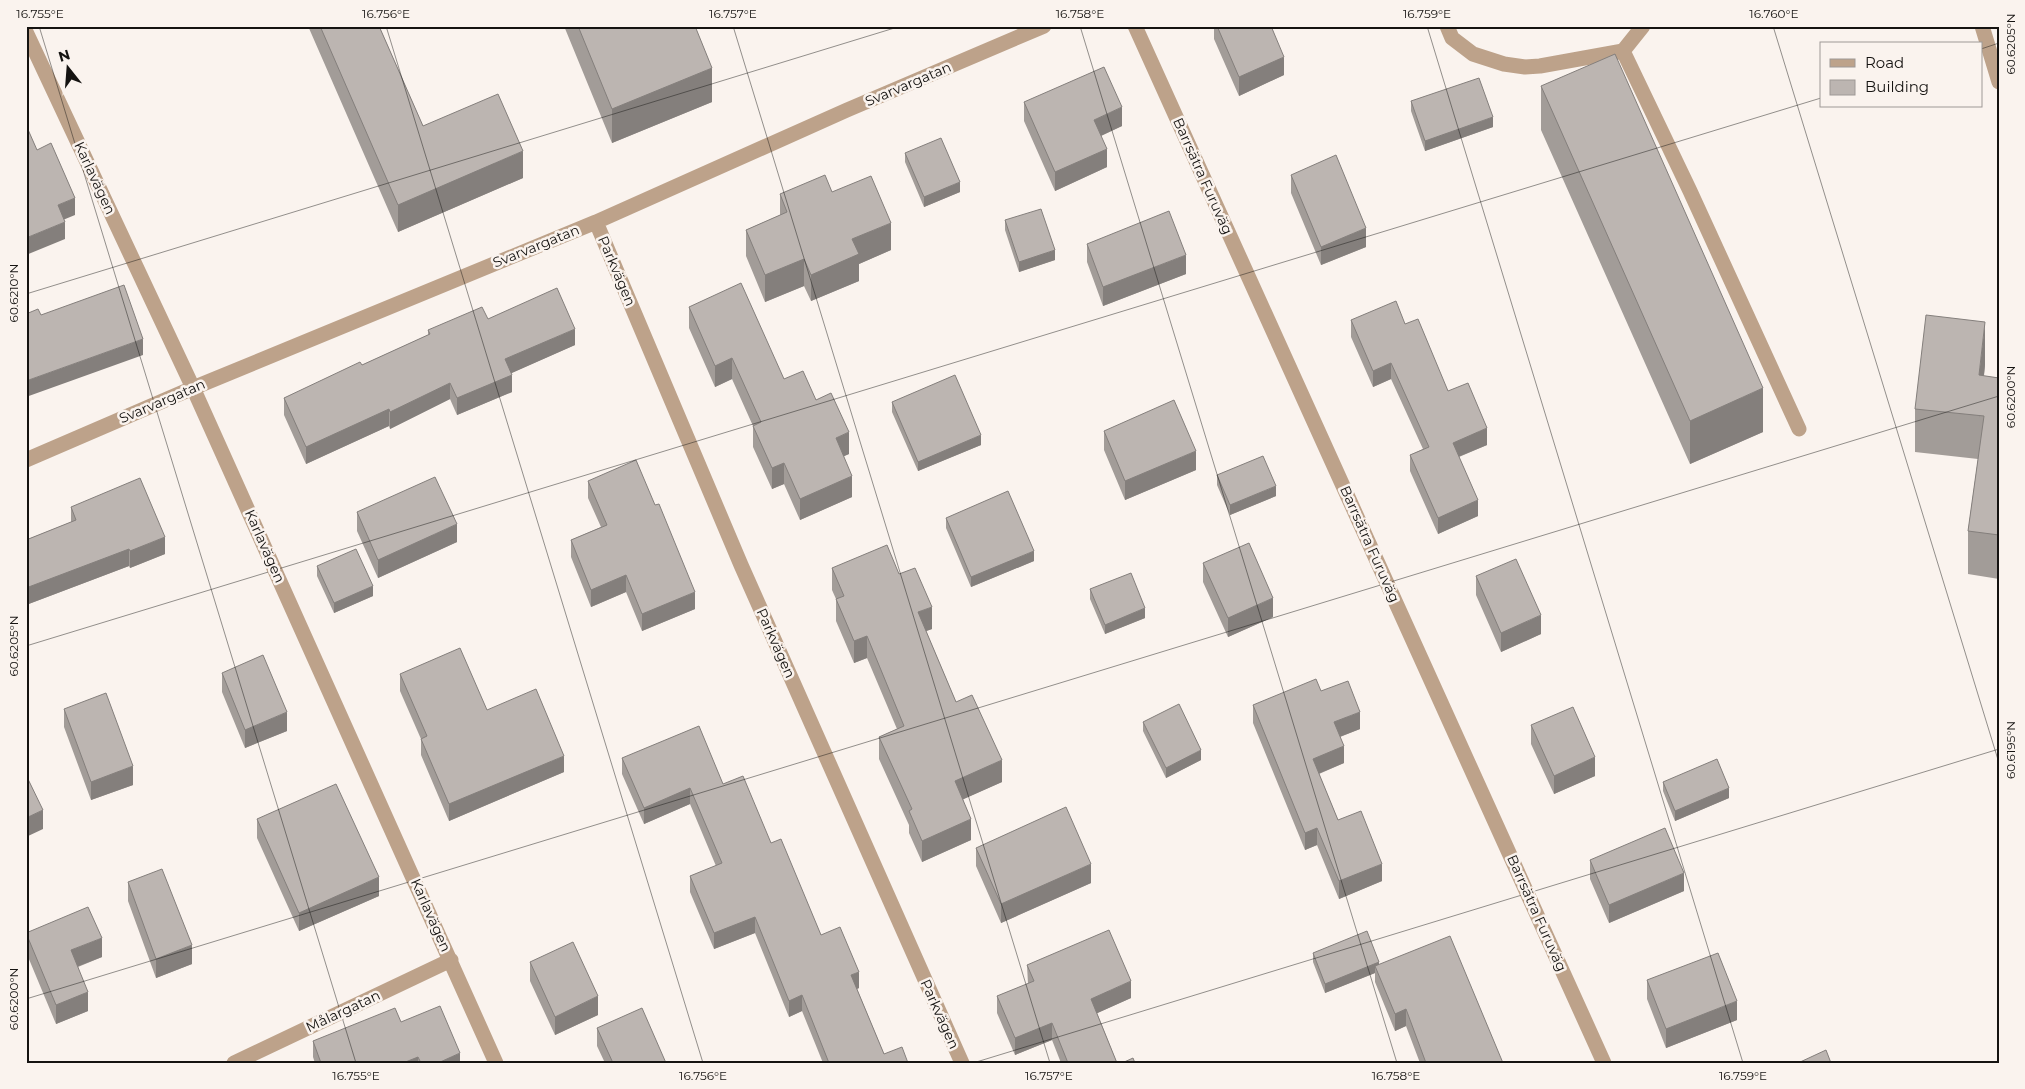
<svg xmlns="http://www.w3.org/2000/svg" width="2025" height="1089" viewBox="0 0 2025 1089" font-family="Montserrat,sans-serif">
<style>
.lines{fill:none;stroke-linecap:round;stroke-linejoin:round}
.street{stroke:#bda28a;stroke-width:15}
.wall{fill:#a29c98}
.shaded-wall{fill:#847f7c}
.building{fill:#bcb5b1;stroke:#847f7c}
.ticks{fill:none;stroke:#151311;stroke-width:1;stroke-opacity:0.45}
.labels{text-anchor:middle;stroke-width:5;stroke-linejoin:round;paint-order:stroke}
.street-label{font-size:14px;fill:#151311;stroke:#faf3ee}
.neatline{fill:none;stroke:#151311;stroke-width:2}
.ticks-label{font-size:12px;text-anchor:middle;fill:#151311}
</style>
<rect width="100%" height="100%" fill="#faf3ee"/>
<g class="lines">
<path class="street" d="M1135,26L1604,1063
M1447,26L1452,38L1473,54L1504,64L1525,67L1540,66L1623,51
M1643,26L1623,51L1690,191L1799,429
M1982,26L1999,82
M26,32L194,390L496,1063
M596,222L741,565L962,1063
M26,460L193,388L596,222L847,110L1044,26
M234,1063L451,960"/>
</g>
<path class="wall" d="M308,26H379L423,126L523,178L398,232Z
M564,26H695L712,102L612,143Z
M1214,26H1271L1284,75L1239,96L1214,39Z
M1541,86L1763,432L1690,464L1541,130Z
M1411,101L1493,127L1425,151L1411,111Z
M1024,102L1122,126L1101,136L1107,167L1055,191L1024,121Z
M905,153L960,192L924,207L905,162Z
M1291,175L1366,247L1321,265L1291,193Z
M832,192L891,250L859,264V281L811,301L804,286L765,302L746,256V230L780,215V194Z
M1005,220L1055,260L1019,272L1005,230Z
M1087,244L1186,274L1103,306L1087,262Z
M689,307L784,379L816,400L849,454L843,456L852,497L800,520L784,484L772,489L753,447V426L732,379L715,387L689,328Z
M488,319L575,345L511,373L512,392L457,415L450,399L390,429L389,426L306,464L284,415V398L362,365L428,335V330Z
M1351,320L1405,324L1448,391L1487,445L1459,457L1478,516L1438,534L1410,471V455L1423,449L1391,379L1373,387L1351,337Z
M1985,365L1984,376L1999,378V579L1968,574V531L1978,459L1915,452V409Z
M892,402L981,445L918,471L892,412Z
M1104,431L1196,470L1125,500L1104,450Z
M1217,475L1276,496L1230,515L1217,485Z
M588,481L695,609L642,631L626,592L591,607L571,557V540L601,527L588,498Z
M71,507L165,554L130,568L129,566L26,605V540L71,522Z
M357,512L457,542L378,578L357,531Z
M946,518L1034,561L971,587L946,528Z
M1203,563L1273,617L1228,637L1203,582Z
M317,566L373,596L334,613L317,576Z
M832,568L899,574L932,629L926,631L956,702L1002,782L963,799L971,840L922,862L909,833V825L879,759V737L897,729L867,658L854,663L836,621V599L832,590Z
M1476,576L1541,634L1501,652L1476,595Z
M1090,589L1145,618L1105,634L1090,599Z
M222,673L287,731L245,748L222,692Z
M400,674L487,710L564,772L449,821L421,755V739L400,691Z
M1321,691L1360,729L1340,737L1344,763L1319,774L1338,820L1382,881L1339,899L1317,845L1305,850L1253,723V705Z
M64,709L133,785L91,800L64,727Z
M1143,722L1201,760L1166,778L1143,731Z
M1531,725L1595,776L1554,794L1531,744Z
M622,758L723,784L771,843L821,935L859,988L857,989L884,1054L908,1063H823L802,1011L789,1017L755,933L714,949L690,892V876L716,866L690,804L644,824L622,774Z
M1663,782L1729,798L1675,821L1663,791Z
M257,819L379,896L299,931L257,838Z
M976,848L1091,883L1001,923L976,866Z
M1590,860L1684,891L1609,923L1590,879Z
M128,882L192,964L156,978L128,901Z
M26,933L102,957L78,967L88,1011L56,1024L26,952Z
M1313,953L1379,964L1503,1063H1420L1406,1026L1395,1031L1375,982V973L1325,993L1313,962Z
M530,962L598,1015L555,1035L530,981Z
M1027,965L1131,998L1097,1013L1117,1063H1061L1052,1040L1015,1055L997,1013V996L1028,984Z
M1647,980L1737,1020L1666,1048L1647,999Z
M401,1022L460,1063H315L313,1057V1041Z
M597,1028L666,1063H605L597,1046Z"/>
<path class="shaded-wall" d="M1284,57V75L1239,96V77Z
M712,68V102L612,143V109Z
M1122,107V126L1094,139V120Z
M1493,117V127L1425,151V141Z
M1107,149V167L1055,191V172Z
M523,151V178L398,232V205Z
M960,182V192L924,207V197Z
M75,198V215L58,222V205Z
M65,222V239L26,255V238Z
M891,223V250L859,264V281L811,301V275L852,239Z
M1366,228V247L1321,265V247Z
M1055,250V260L1019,272V262Z
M1186,255V274L1103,306V287Z
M804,259V286L765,302V275Z
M1985,322V365L1979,418V375Z
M575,329V345L505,376V359Z
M143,339V355L26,397V381Z
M732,358V379L715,387V366Z
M1391,363V379L1373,387V371Z
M512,375V392L457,415V398Z
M450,383V399L390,429V412Z
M1763,388V432L1690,464V421Z
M389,409V426L306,464V447Z
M1487,428V445L1453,459V443Z
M849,432V454L836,460V438Z
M981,435V445L918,471V462Z
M1196,451V470L1125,500V481Z
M784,463V484L772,489V468Z
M852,476V497L800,520V499Z
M1276,486V496L1230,515V505Z
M1478,500V516L1438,534V518Z
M457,524V542L378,578V560Z
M165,537V554L130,568V551Z
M129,549V566L26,605V588Z
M1034,551V561L971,587V577Z
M626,575V592L591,607V590Z
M373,586V596L334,613V603Z
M695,592V609L642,631V614Z
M1273,598V617L1228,637V618Z
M932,607V629L918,634V612Z
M1145,608V618L1105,634V625Z
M1541,615V634L1501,652V633Z
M867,636V658L854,663V641Z
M287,712V731L245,748V730Z
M1360,712V729L1334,739V722Z
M1344,746V763L1313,776V759Z
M1201,750V760L1166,778V768Z
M564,756V772L449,821V804Z
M1595,757V776L1554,794V776Z
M1002,760V782L955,803V781Z
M133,766V785L91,800V782Z
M690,788V804L644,824V808Z
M1729,788V798L1675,821V811Z
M43,810V829L26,837V818Z
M971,819V840L922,862V841Z
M1317,828V845L1305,850V833Z
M1091,864V883L1001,923V904Z
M1382,864V881L1339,899V881Z
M1684,873V891L1609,923V905Z
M379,877V896L299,931V913Z
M755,917V933L714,949V933Z
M102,938V957L71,969V950Z
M192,945V964L156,978V959Z
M1379,962V972L1375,966V973L1325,993V984Z
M859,972V988L851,991V975Z
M1131,981V998L1091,1016V999Z
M88,992V1011L56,1024V1005Z
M802,995V1011L789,1017V1001Z
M598,996V1015L555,1035V1017Z
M1737,1001V1020L1666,1048V1029Z
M1406,1009V1026L1395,1031V1014Z
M1052,1023V1040L1015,1055V1038Z
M460,1053V1063H438Z
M418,1057V1063H403Z"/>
<path class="building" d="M320,26H379L423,126L498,94L523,151L398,205Z
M578,26H695L712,68L612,109Z
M1217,26H1271L1284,57L1239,77Z
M1615,54L1763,388L1690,421L1541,86Z
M1104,67L1122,107L1094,120L1107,149L1055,172L1024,102Z
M1479,78L1493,117L1425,141L1411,101Z
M26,125L37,150L51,143L75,198L58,205L65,222L26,238Z
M941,138L960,182L924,197L905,153Z
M1336,155L1366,228L1321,247L1291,175Z
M825,175L832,192L871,176L891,223L852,239L859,254L811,275L804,259L765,275L746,230L787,212L780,194Z
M1041,209L1055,250L1019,262L1005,220Z
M1169,211L1186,255L1103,287L1087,244Z
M741,283L784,379L803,371L816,400L831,393L849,432L836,438L852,476L800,499L784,463L772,468L753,426L761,422L732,358L715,366L689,307Z
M124,285L143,339L26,381V314L38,309L41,315Z
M557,288L575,329L505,359L512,375L457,398L450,383L390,412L389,409L306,447L284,398L360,362L362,365L430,334L428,330L482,307L488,319Z
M1396,301L1405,324L1418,319L1448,391L1468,383L1487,428L1453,443L1478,500L1438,518L1410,455L1429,447L1391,363L1373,371L1351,320Z
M1926,315L1985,322L1979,375L1999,378V535L1968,531L1984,416L1915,409Z
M955,375L981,435L918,462L892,402Z
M1174,400L1196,451L1125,481L1104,431Z
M1263,456L1276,486L1230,505L1217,475Z
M636,460L655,505L659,504L695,592L642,614L626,575L591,590L571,540L607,525L588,481Z
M435,477L457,524L378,560L357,512Z
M140,478L165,537L130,551L129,549L26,588V540L76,520L71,507Z
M1008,491L1034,551L971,577L946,518Z
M1249,543L1273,598L1228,618L1203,563Z
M887,545L899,574L915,568L932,607L918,612L956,702L972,695L1002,760L955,781L971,819L922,841L909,811L912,809L879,737L904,726L867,636L854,641L836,599L844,596L832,568Z
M356,549L373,586L334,603L317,566Z
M1516,559L1541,615L1501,633L1476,576Z
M1131,573L1145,608L1105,625L1090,589Z
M460,648L487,710L536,689L564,756L449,804L421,739L427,736L400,674Z
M263,655L287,712L245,730L222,673Z
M1316,679L1321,691L1348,681L1360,712L1334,722L1344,746L1313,759L1338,820L1361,811L1382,864L1339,881L1317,828L1305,833L1253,705Z
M106,693L133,766L91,782L64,709Z
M1179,704L1201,750L1166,768L1143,722Z
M1573,707L1595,757L1554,776L1531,725Z
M699,726L723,784L743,776L771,843L781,839L821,935L840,927L859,972L851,975L884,1054L902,1047L908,1063H829L802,995L789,1001L755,917L714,933L690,876L722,863L690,788L644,808L622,758Z
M1717,759L1729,788L1675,811L1663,782Z
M26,775L43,810L26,818Z
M336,784L379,877L299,913L257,819Z
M1066,807L1091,864L1001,904L976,848Z
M1665,828L1684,873L1609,905L1590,860Z
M162,869L192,945L156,959L128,882Z
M88,907L102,938L71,950L88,992L56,1005L26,933Z
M1109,930L1131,981L1091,999L1117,1063H1068L1052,1023L1015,1038L997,996L1034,981L1027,965Z
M1367,931L1379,962L1325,984L1313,953Z
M1450,936L1503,1063H1426L1406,1009L1395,1014L1375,966Z
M573,942L598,996L555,1017L530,962Z
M1718,953L1737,1001L1666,1029L1647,980Z
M440,1006L460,1053L438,1063H421L418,1057L403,1063H321L313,1041L395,1008L401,1022Z
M642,1008L666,1063H613L597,1028Z
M1826,1050L1831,1063H1798Z
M1133,1058L1135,1063H1122Z"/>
<path class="ticks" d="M39,26L356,1063M386,26L703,1063M733,26L1050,1063M1080,26L1397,1063M1427,26L1743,1063M1773,26L1999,763M1981,49L1999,43M26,294L901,26M26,646L1821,98M26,999L1999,396M973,1063L1999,749"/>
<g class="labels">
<g class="street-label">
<text transform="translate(908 84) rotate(-23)" y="5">Svarvargatan</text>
<text transform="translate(1203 176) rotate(66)" y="5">Barrsätra Furuväg</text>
<text transform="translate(95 178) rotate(65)" y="5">Karlavägen</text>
<text transform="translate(536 246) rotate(-22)" y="5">Svarvargatan</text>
<text transform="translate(617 271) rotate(67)" y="5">Parkvägen</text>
<text transform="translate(162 401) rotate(-23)" y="5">Svarvargatan</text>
<text transform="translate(1370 544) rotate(66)" y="5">Barrsätra Furuväg</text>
<text transform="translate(265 546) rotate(66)" y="5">Karlavägen</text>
<text transform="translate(776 643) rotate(66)" y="5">Parkvägen</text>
<text transform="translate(1537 913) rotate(66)" y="5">Barrsätra Furuväg</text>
<text transform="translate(431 915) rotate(66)" y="5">Karlavägen</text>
<text transform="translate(343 1011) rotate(-25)" y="5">Målargatan</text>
<text transform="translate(940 1014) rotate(66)" y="5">Parkvägen</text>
</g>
</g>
<rect width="2025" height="1089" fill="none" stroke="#faf3ee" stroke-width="55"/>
<rect x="1820" y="42" width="162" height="65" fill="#faf3ee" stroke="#9e9996"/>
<rect x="1830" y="59" width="25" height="8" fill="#bda28a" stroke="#9e9996"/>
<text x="1865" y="68" font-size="15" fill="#151311">Road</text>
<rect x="1830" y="80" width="25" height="15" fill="#bcb5b1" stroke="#9e9996"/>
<text x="1865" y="92" font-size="15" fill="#151311">Building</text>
<g transform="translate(68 68) rotate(343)" stroke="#faf3ee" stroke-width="4" paint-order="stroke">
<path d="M0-4L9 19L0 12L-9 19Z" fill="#151311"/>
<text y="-8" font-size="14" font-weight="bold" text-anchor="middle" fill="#151311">N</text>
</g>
<rect x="28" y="28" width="1970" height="1034" class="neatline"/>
<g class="ticks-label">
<text x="40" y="18">16.755°E</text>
<text x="386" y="18">16.756°E</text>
<text x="733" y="18">16.757°E</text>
<text x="1080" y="18">16.758°E</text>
<text x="1427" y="18">16.759°E</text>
<text x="1774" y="18">16.760°E</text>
<text transform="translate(2011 44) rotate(-90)" y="4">60.6205°N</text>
<text transform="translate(14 293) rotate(-90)" y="4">60.6210°N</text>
<text transform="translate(2011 397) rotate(-90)" y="4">60.6200°N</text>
<text transform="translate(14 646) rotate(-90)" y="4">60.6205°N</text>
<text transform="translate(2011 750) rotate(-90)" y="4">60.6195°N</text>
<text transform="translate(14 999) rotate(-90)" y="4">60.6200°N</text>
<text x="356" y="1080">16.755°E</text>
<text x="703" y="1080">16.756°E</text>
<text x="1049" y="1080">16.757°E</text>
<text x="1396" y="1080">16.758°E</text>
<text x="1743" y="1080">16.759°E</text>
</g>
</svg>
